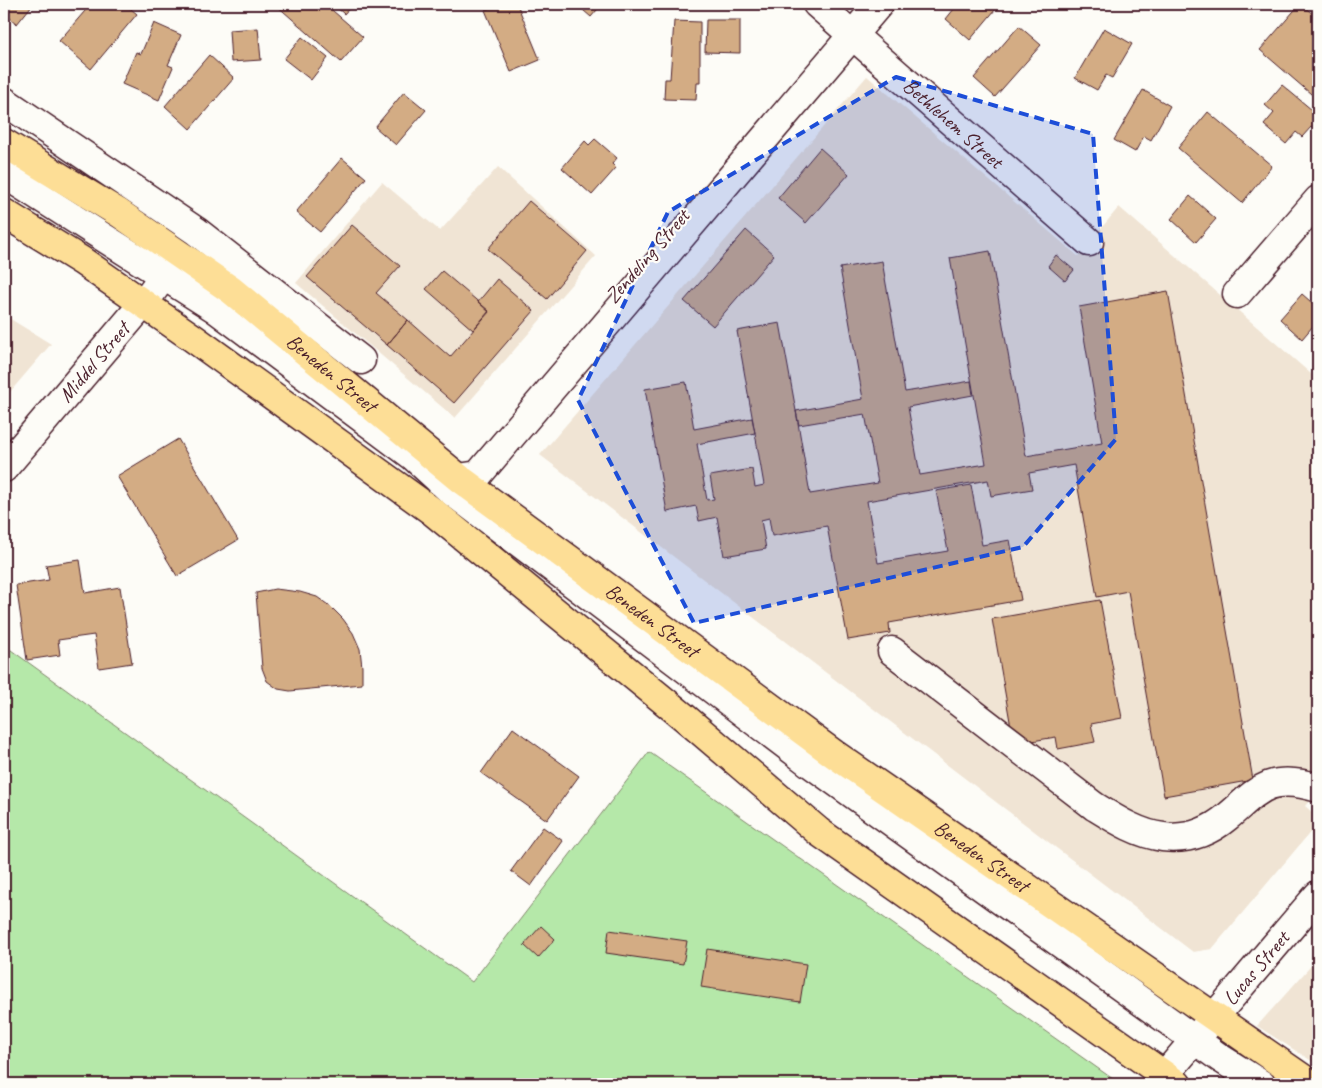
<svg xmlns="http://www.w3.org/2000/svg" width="1322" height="1088" viewBox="0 0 1322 1088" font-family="Caveat,sans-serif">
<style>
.built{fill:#f0e4d4}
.green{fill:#b5e8a9;stroke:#80846a}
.building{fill:#d3ac84;stroke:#4a1f2b;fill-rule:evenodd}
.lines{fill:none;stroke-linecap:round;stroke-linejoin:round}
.minor-casing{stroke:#4a1f2b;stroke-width:31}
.major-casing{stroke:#4a1f2b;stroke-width:31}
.minor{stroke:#fdfcf7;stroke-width:28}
.major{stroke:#fdde96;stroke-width:28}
.marked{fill:#1d4ed8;fill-opacity:0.2;stroke:#1d4ed8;stroke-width:4;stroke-dasharray:10 6;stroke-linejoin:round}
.labels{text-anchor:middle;stroke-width:4.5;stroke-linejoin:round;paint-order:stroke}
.street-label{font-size:21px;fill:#4a1f2b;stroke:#fdfcf7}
</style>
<rect width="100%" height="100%" fill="#fdfcf7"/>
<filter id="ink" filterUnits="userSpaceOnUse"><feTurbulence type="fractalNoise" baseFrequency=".02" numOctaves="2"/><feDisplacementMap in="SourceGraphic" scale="10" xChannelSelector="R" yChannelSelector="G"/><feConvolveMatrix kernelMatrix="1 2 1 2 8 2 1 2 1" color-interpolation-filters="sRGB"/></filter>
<g filter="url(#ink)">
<path class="built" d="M867,76L1078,256L1119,207L1318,380V791L1305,806L1318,817V823L1212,949L1193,952L540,455Z
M498,167L596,256L455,418L296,283L382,182L440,231Z
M4,315L51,344L4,399Z
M1318,958V1065L1257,1026Z"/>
<path class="green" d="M4,645L472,982L649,752L1120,1084H4Z"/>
<path class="building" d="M4,4H33L17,24L4,13Z
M91,4H125L137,14L91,69L59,41Z
M275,4H325L363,37L341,62Z
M333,4H353L344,14Z
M501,4H517L540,60L511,72L485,10Z
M576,4H602L591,17Z
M958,4H1000L970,40L946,19Z
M1300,4L1317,17L1318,15V100L1260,50Z
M706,20H740V53L705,52Z
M674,21L700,22V83H697L696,100L664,99L665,79H670Z
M154,23L181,35L168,65L173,67L159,100L122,84L136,52L141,54Z
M1019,26L1041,45L995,97L974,78Z
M258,28L261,60L231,62L229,30Z
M1104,28L1132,44L1112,78L1106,75L1097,90L1075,78Z
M302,37L328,58L311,80L284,59Z
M209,55L234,78L190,129L165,106Z
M1282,85L1318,115V133L1311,127L1302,137L1296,132L1286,144L1264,125L1274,113L1265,105Z
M1143,90L1170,106L1151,140L1144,136L1135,152L1114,140Z
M404,92L426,110L396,145L375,127Z
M1208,112L1272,166L1242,203L1178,148Z
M595,139L617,158L612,164L616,168L592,195L562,168L585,141L589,145Z
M820,148L849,174L806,223L778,198Z
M342,158L366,178L320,232L296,212Z
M1190,196L1216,219L1196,242L1171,219Z
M529,201L587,251L547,299L488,249Z
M352,225L400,266L376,293L408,320L387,345L307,277Z
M746,230L774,255L713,326L684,301Z
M990,251L1026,456L1102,443L1079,307L1168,291L1253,780L1164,796L1128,591L1097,597L1074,465L1029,473L1032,489L991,496L988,480L867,501L878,563L948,551L936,491L971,485L982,545L1010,540L1021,600L889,623L890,633L848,640L827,526L772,536L769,518L761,520L766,549L724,556L717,517L699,521L696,506L667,512L645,389L686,382L694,429L752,418L755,433L737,331L780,323L796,411L863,399L840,268L882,261L905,392L971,381L973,395L908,407L920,475L986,464L950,258ZM796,411L799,425L865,414L878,483L810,494ZM755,433L764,485L755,487L752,469L710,476L714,499L707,500L697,444Z
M1056,255L1074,270L1065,281L1048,266Z
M442,271L489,311L473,330L426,289Z
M497,279L534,311L454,403L387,345L408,320L450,357L489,312L478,302Z
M1302,294L1318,308V320L1302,339L1280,319Z
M178,439L238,540L177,576L117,476Z
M1315,454H1318V473Z
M80,560L85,593L120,587L132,663L99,668L94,635L58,640L60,655L27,660L16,585L49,580L46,565Z
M275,589L300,592L317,597L331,607L343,619L353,633L360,649L362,667V684L290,691L278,689L267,681L262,668L256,593Z
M1100,600L1122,718L1091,724L1095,742L1058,749L1056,737L1014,744L992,619Z
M513,728L579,776L547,820L481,773Z
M543,827L563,841L531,886L511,871Z
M541,926L555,939L538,958L524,945Z
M609,930L687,941L683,964L606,953Z
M707,949L806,964L800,1002L701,987Z"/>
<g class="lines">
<g class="minor-casing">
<g id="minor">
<path id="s1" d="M817,4L1089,242"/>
<path d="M4,101L196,231L361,360"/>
<path d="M4,174L216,309L413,456L450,490L811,764L1220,1058L1261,1084"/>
<path d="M1237,294L1318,200"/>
<path id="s2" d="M4,468L143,304L164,275L176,262"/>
<path d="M440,481L478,475L879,4"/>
<path d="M892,651L1094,806C1115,819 1138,834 1163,837C1187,840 1209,832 1227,817C1241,806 1252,792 1270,785C1286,780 1302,783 1318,788"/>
<path id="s3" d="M1164,1076L1318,895"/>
</g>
</g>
<g class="major-casing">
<g id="major">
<path id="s4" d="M4,143L119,213L231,290L460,479L834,754L1311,1084"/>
<path d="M4,213L82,261L193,338L432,511L684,717L819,832L1177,1084"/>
</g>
</g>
<use href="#minor" class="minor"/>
<use href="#major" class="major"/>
</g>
</g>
<path class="marked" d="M896,77L1093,134L1116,439L1023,547L694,623L578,400L668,212Z"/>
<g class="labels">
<g class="street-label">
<text dy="7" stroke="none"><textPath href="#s1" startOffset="181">Bethlehem Street</textPath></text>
<text transform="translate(647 256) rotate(-49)" y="7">Zendeling Street</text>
<text dy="7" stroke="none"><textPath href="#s2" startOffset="139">Middel Street</textPath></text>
<text dy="7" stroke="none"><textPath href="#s4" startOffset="401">Beneden Street</textPath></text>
<text dy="7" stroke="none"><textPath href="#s4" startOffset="806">Beneden Street</textPath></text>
<text dy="7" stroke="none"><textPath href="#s4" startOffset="1211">Beneden Street</textPath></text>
<text dy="7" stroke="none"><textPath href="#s3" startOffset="142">Lucas Street</textPath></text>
</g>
</g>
<rect width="1322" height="1088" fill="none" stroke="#fdfcf7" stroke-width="20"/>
<rect x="10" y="10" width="1302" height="1068" fill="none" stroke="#4a1f2b" stroke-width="2" filter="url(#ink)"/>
</svg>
